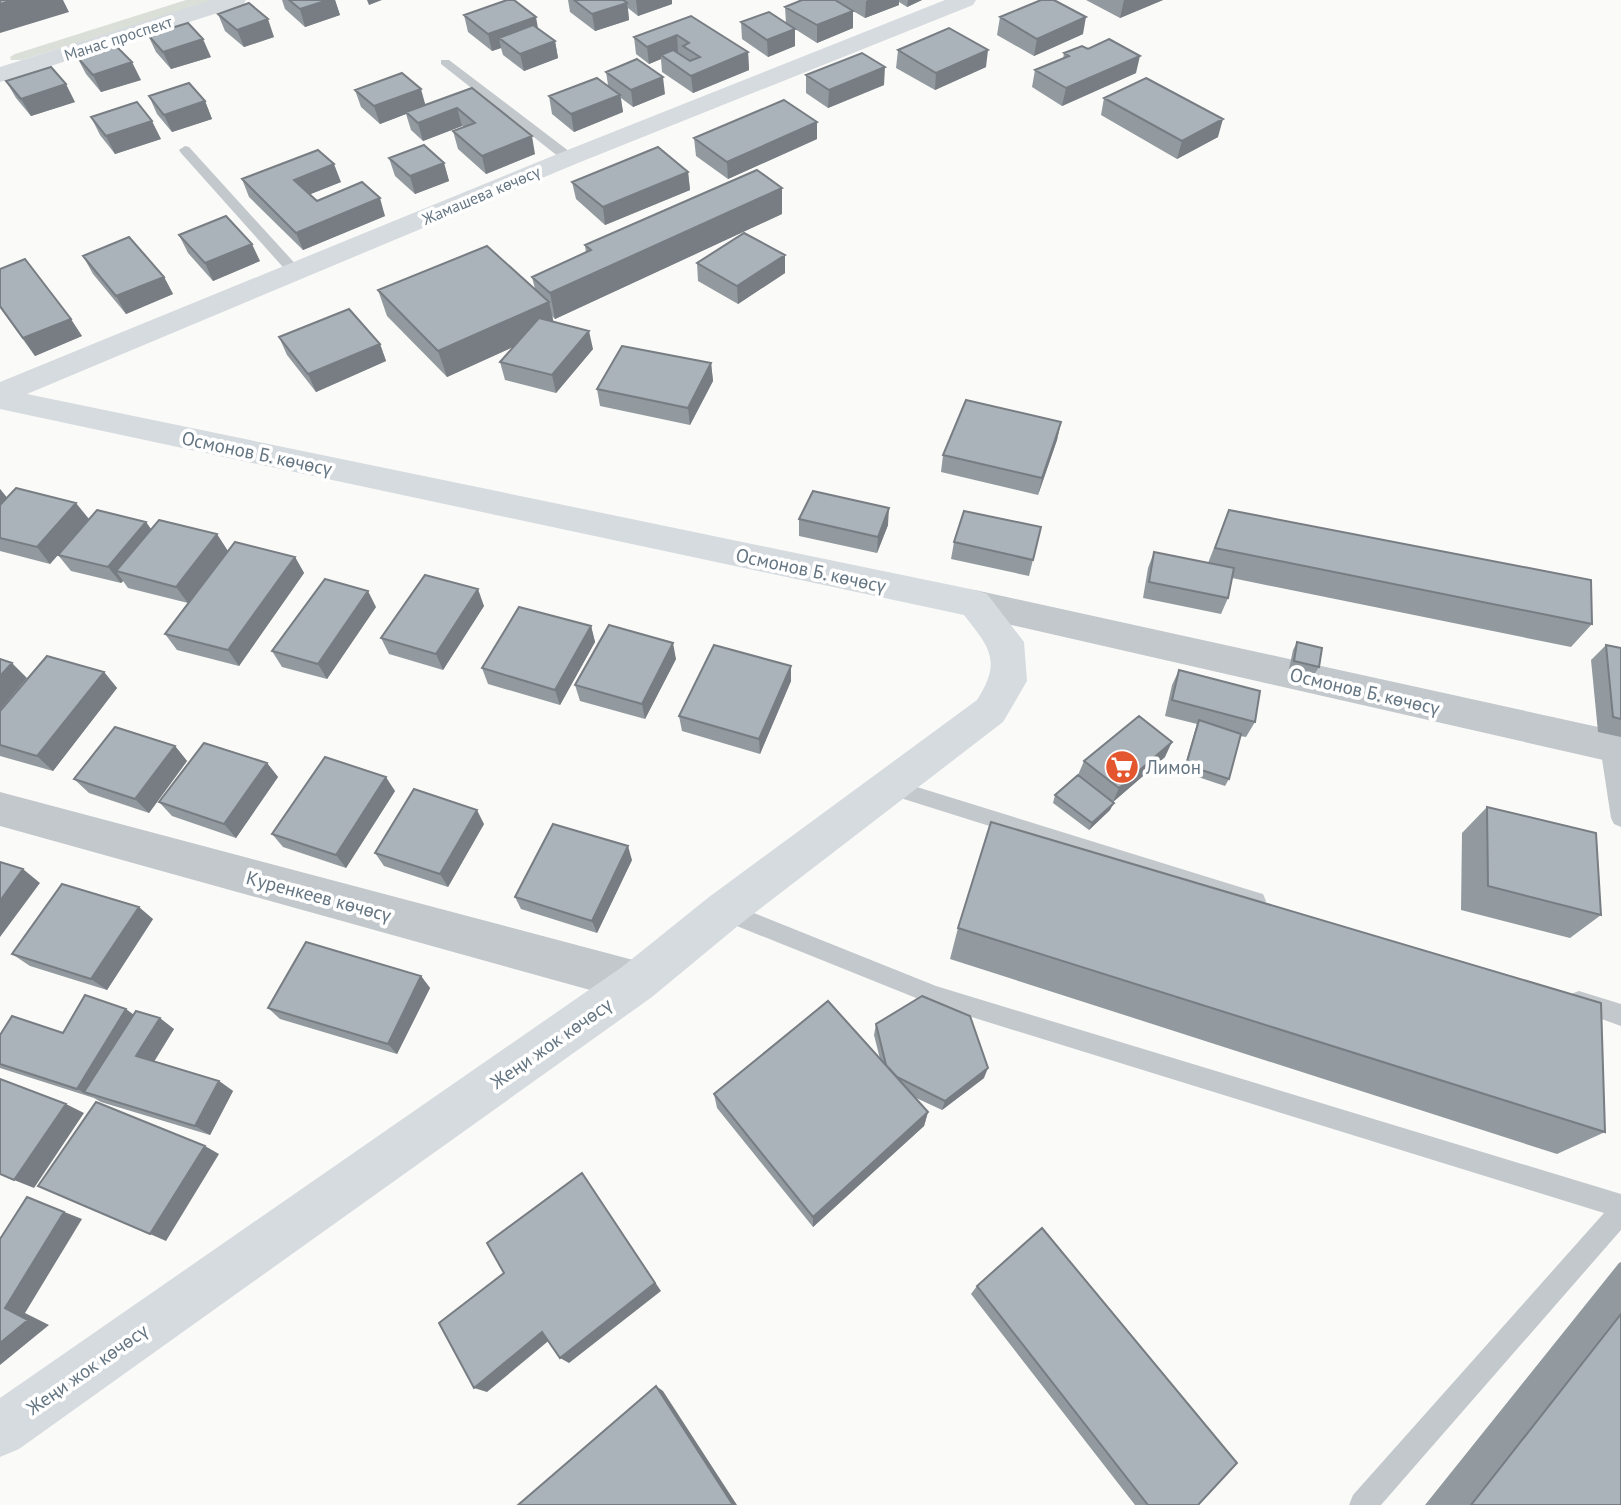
<svg xmlns="http://www.w3.org/2000/svg" width="1621" height="1505" viewBox="0 0 1621 1505" font-family="'PT Sans',sans-serif">
<style>
.green{fill:#dadfd7}
.lines{fill:none;stroke-linecap:round;stroke-linejoin:round}
.lane{fill:#c3c8cc;fill-rule:evenodd}
.street{fill:#c3c8cc;fill-rule:evenodd}
.secondary{fill:#d6dbdf;fill-rule:evenodd}
.wall{fill:#929a9f}
.shaded-wall{fill:#777d82}
.building{fill:#aab3b9;stroke:#777d82;stroke-width:2}
.labels{text-anchor:middle;stroke-width:7;stroke-linejoin:round;paint-order:stroke}
.far-street-label{font-size:16px;fill:#657683;stroke:#fff}
.street-label{font-size:19px;fill:#657683;stroke:#fff}
.poi-label{font-size:19px;fill:#657683;stroke:#fff;text-anchor:start}
</style>
<rect width="100%" height="100%" fill="#fafaf8"/>
<path class="green" d="M186,0H215L22,60H11L10,57L15,54Z"/>
<g class="lines">
<path class="lane" d="M441,60H449L574,155V161H564L441,64Z
M185,146L189,147L300,269V275H290L181,153L179,150Z
M1610,738L1617,740L1621,755V827L1614,824L1611,818L1600,746L1603,740Z
M891,779L1256,892L1263,894L1266,901L1263,908L1256,910L891,795L884,793L881,787L884,781Z
M724,901L936,986L1621,1194V1230L1381,1505H1349L1353,1495L1604,1213L936,1006L717,918L714,911L717,904Z
M1579,991L1621,1004V1026L1571,1008L1568,1001L1571,994Z"/>
<path class="street" d="M975,590L1621,732V764L963,614L957,604L963,594Z
M0,792L637,961L652,967L659,982L652,997L637,1003L0,826Z"/>
<path class="secondary" d="M212,0H246L243,5L0,82V67Z
M945,0H976L973,5L578,163L27,394L975,590L987,594L1024,642L1027,681L1003,722L739,925L652,997L19,1449L0,1457V1398L622,967L709,897L977,700C1002,661 990,648 964,615L0,409V382L560,153Z"/>
</g>
<path class="wall" d="M282,0H335L340,15L305,27L285,9Z
M568,0H672V4L638,16L628,8L629,20L595,31L570,12Z
M802,0H922L907,7L899,2V5L865,18L853,11V28L817,43L795,29V46L768,57L742,39L741,22L786,23L785,7Z
M1086,0H1163L1120,18Z
M218,14L274,37L244,47L225,31Z
M464,15L538,29L555,41L558,58L524,71L503,55L501,48L492,51L468,32Z
M691,16L748,52L749,70L693,93L662,72L661,59L649,64L636,54L634,37Z
M1000,17L1083,34L1034,56L997,35Z
M148,35L211,57L171,69L156,52Z
M898,50L986,67L935,90L896,68Z
M1064,53L1136,73L1062,106L1032,87L1035,70L1063,59Z
M77,57L141,80L101,92L86,74Z
M606,72L665,94L633,107L621,98L623,112L574,132L552,114L549,96L608,85Z
M806,75L884,85L828,108L806,93Z
M6,81L75,102L31,116L16,98Z
M472,88L535,154L486,174L458,149L453,131L464,127L462,126L423,141L411,130L406,114L380,124L361,107L355,90L426,105Z
M149,96L205,101L212,119L172,132L157,114Z
M1104,98L1218,137L1177,159L1101,115Z
M91,117L161,139L115,154L100,135Z
M694,138L817,139L728,179L696,156Z
M389,158L444,163L449,181L415,194L395,176Z
M688,172L690,190L605,225L576,199L572,182Z
M242,179L341,182L310,194L317,201L385,216L303,250L249,197Z
M782,214L555,319L552,316L553,322L593,349L556,393L505,380L500,362L515,346L447,377L387,316L378,290L535,289L532,277L586,253L585,245Z
M179,235L260,261L213,281L188,253Z
M785,255V273L738,304L698,281L697,263Z
M83,256L164,277L173,294L126,314L93,274Z
M0,269L82,336L35,356L0,308Z
M279,337L380,344L386,361L316,392L287,355Z
M711,363L713,381L690,425L600,406L597,389Z
M1061,422L1057,440L1038,495L941,472L943,455Z
M0,489L7,498L89,519L146,522L151,529L228,551L188,603L128,588L123,581L121,583L71,571L58,555L50,564L0,551Z
M1229,510L1592,624L1571,647L1232,578L1228,598L1221,614L1143,598L1148,568L1154,552L1208,563Z
M799,519L888,525L877,553L799,536Z
M1041,527L1029,576L951,559L954,542Z
M295,557L304,573L239,666L177,650L165,634Z
M484,606L443,670L389,654L381,638Z
M376,607L327,679L282,667L272,651Z
M591,626L595,642L560,705L488,684L482,668Z
M1297,642L1319,667L1314,675L1289,669L1293,650Z
M1606,645L1621,648V737L1598,732L1591,660Z
M676,659L645,719L580,701L575,685Z
M1179,670L1255,722L1246,737L1240,736L1229,779L1225,786L1183,772L1197,724L1165,716L1172,685Z
M104,672L117,688L53,771L0,756V711Z
M791,681L760,754L682,731L679,716Z
M175,746L187,761L149,813L89,793L74,779Z
M1165,757L1113,802L1110,810L1089,830L1053,803L1055,795L1078,775L1084,761Z
M267,763L278,777L236,838L172,816L159,802Z
M395,791L346,868L283,847L272,834Z
M1487,807L1601,915L1570,938L1461,910L1462,833Z
M484,824L448,887L384,866L375,853Z
M632,860L597,933L521,909L515,897Z
M153,919L107,990L30,966L12,954Z
M958,928L1605,1132L1557,1154L950,959Z
M421,976L430,988L397,1054L280,1019L268,1008Z
M134,1015L174,1029L154,1062L219,1081L233,1091L210,1135L101,1102L94,1098L0,1068V1035L63,1033Z
M876,1024L984,1078L942,1110L914,1097L928,1112L924,1126L813,1227L717,1108L714,1094L880,1059L874,1035Z
M1621,1262V1505H1425L1619,1263Z
M977,1286L1198,1505H1135L971,1294Z"/>
<path class="shaded-wall" d="M13,0H63L69,12L0,33V4Z
M328,0H335L340,15L305,27L300,9Z
M367,0H382L369,5Z
M636,0H672V4L638,16Z
M868,0H899V5L865,18L866,1Z
M908,0H922L907,7Z
M1124,0H1163L1120,18Z
M627,3L629,20L595,31L592,14Z
M853,11V28L817,43V25Z
M536,17L539,34L499,38L501,48L492,51L488,34Z
M1086,17L1083,34L1034,56L1037,39Z
M268,19L274,37L244,47L237,30Z
M795,29V46L768,57L767,40Z
M677,35L678,52L665,58L661,55V59L649,64L647,47Z
M203,39L211,57L171,69L163,52Z
M555,41L558,58L524,71L520,54Z
M988,50L986,67L935,90L936,73Z
M748,52L749,70L693,93L691,76Z
M1140,56L1136,73L1062,106L1066,88Z
M132,62L141,80L101,92L93,75Z
M885,67L884,85L828,108L829,90Z
M663,77L665,94L633,107L631,90Z
M66,84L75,102L31,116L21,99Z
M421,89L426,107L406,112V114L380,124L374,106Z
M620,95L623,112L574,132L571,114Z
M205,101L212,119L172,132L164,115Z
M457,108L462,126L423,141L418,123Z
M1223,119L1218,137L1177,159L1182,141Z
M152,121L161,139L115,154L106,136Z
M817,122V139L728,179L727,162Z
M532,136L535,154L486,174L482,156Z
M444,163L449,181L415,194L410,176Z
M334,164L341,182L301,198L294,180Z
M688,172L690,190L605,225L603,207Z
M782,188V214L555,319L550,293Z
M380,198L385,216L303,250L296,233Z
M252,244L260,261L213,281L205,263Z
M785,255V273L738,304L737,286Z
M164,277L173,294L126,314L116,296Z
M549,302L555,328L447,377L438,351Z
M71,319L82,336L35,356L23,338Z
M589,331L593,349L556,393L552,375Z
M380,344L386,361L316,392L308,374Z
M711,363L713,381L690,425L688,408Z
M1061,422L1057,440L1038,495L1042,478Z
M0,489L9,500L0,509Z
M76,503L89,519L50,564L37,547Z
M889,508L888,525L877,553L878,537Z
M146,522L157,538L116,571L123,581L121,583L108,567Z
M217,534L228,551L188,603L176,587Z
M295,557L304,573L239,666L228,650Z
M478,589L484,606L443,670L436,654Z
M368,591L376,607L327,679L318,664Z
M591,626L595,642L560,705L555,690Z
M673,643L676,659L645,719L642,704Z
M12,663L27,678L0,710V676Z
M791,666V681L760,754L759,739Z
M104,672L117,688L53,771L37,756Z
M1172,742L1165,757L1113,802L1119,788Z
M175,746L187,761L149,813L135,799Z
M267,763L278,777L236,838L224,824Z
M386,777L395,791L346,868L336,855Z
M1114,803L1110,810L1089,830L1092,823Z
M477,810L484,824L448,887L440,874Z
M628,846L632,860L597,933L592,921Z
M23,869L40,883L0,937V901Z
M139,907L153,919L107,990L91,979Z
M421,976L430,988L397,1054L388,1044Z
M126,1009L141,1020L84,1092L94,1098L77,1089Z
M160,1018L174,1029L151,1066L136,1056Z
M988,1068L984,1078L942,1110L945,1101Z
M219,1081L233,1091L210,1135L195,1126Z
M66,1104L84,1113L34,1188L14,1180Z
M928,1112L924,1126L813,1227V1217Z
M205,1146L219,1154L166,1241L150,1234Z
M582,1173L661,1291L569,1363L560,1358Z
M27,1197L82,1219L25,1313L49,1325L0,1365V1343L5,1308Z
M542,1332L552,1338L487,1392L474,1388Z
M656,1386L663,1391L737,1505H733Z"/>
<path class="building" d="M0,0H13L0,4Z
M289,0H328L300,9Z
M507,0H514L536,17L488,34L464,15Z
M574,0H623L627,3L592,14Z
M802,0H835L853,11L817,25L785,7Z
M1041,0H1054L1086,17L1037,39L1000,17Z
M249,3L268,19L237,30L218,14Z
M769,12L795,29L767,40L741,22Z
M691,16L748,52L691,76L661,55L673,50L690,61L700,57L683,46L689,43L677,35L647,47L634,37Z
M188,23L203,39L163,52L148,35Z
M533,25L555,41L520,54L499,38Z
M949,28L988,50L936,73L898,50Z
M1109,39L1140,56L1066,88L1035,70L1069,56L1064,53L1082,46L1088,49Z
M114,44L132,62L93,75L77,57Z
M862,53L885,67L829,90L806,75Z
M637,59L663,77L631,90L606,72Z
M51,67L66,84L21,99L6,81Z
M402,73L421,89L374,106L355,90Z
M597,78L620,95L571,114L549,96Z
M1146,78L1223,119L1182,141L1104,98Z
M189,83L205,101L164,115L149,96Z
M472,88L532,136L482,156L453,131L475,123L457,108L418,123L406,112Z
M784,100L817,122L727,162L694,138Z
M137,102L152,121L106,136L91,117Z
M424,145L444,163L410,176L389,158Z
M658,147L688,172L603,207L572,182Z
M318,150L334,164L294,180L317,201L362,182L380,198L296,233L242,179Z
M757,170L782,188L550,293L532,277L591,250L585,245Z
M226,216L252,244L205,263L179,235Z
M744,233L785,255L737,286L697,263Z
M129,237L164,277L116,296L83,256Z
M487,246L549,302L438,351L378,290Z
M25,259L71,319L23,338L0,306V269Z
M349,309L380,344L308,374L279,337Z
M539,318L589,331L552,375L500,362Z
M622,346L711,363L688,408L597,389Z
M966,400L1061,422L1042,478L943,455Z
M16,488L76,503L37,547L0,538V505Z
M813,491L889,508L878,537L799,519Z
M97,510L146,522L108,567L58,555Z
M1229,510L1591,580L1592,624L1215,548Z
M964,511L1041,527L1033,560L954,542Z
M159,520L217,534L176,587L116,571Z
M235,542L295,557L228,650L165,634Z
M1154,552L1234,568L1228,598L1149,582Z
M425,575L478,589L436,654L381,638Z
M325,579L368,591L318,664L272,651Z
M519,607L591,626L555,690L482,668Z
M609,625L673,643L642,704L575,685Z
M1297,642L1322,648L1319,667L1294,661Z
M714,645L791,666L759,739L679,716Z
M1606,645L1621,648V719L1613,717Z
M47,656L104,672L37,756L0,745V711Z
M0,659L12,663L0,676Z
M1179,670L1260,691L1255,722L1172,700Z
M1139,716L1172,742L1119,788L1084,761Z
M1199,720L1241,734L1229,779L1186,765Z
M115,727L175,746L135,799L74,779Z
M204,743L267,763L224,824L159,802Z
M325,757L386,777L336,855L272,834Z
M1078,775L1114,803L1092,823L1055,795Z
M414,789L477,810L440,874L375,853Z
M1487,807L1596,833L1601,915L1488,886Z
M991,822L1601,1003L1605,1132L958,928Z
M553,824L628,846L592,921L515,897Z
M0,862L23,869L0,901Z
M62,884L139,907L91,979L12,954Z
M306,942L421,976L388,1044L268,1008Z
M85,995L126,1009L77,1089L0,1064V1035L12,1016L63,1033Z
M922,996L970,1016L988,1068L945,1101L897,1077L886,1065L876,1024Z
M828,1001L928,1112L813,1217L714,1094Z
M136,1011L160,1018L136,1056L219,1081L195,1126L84,1092Z
M0,1079L66,1104L14,1180L0,1174Z
M96,1102L205,1146L150,1234L38,1186Z
M582,1173L655,1283L560,1358L542,1332L474,1388L439,1323L504,1273L487,1243Z
M27,1197L64,1212L5,1308L28,1320L0,1343V1239Z
M1042,1228L1237,1463L1198,1505H1148L977,1286Z
M1621,1314V1505H1471Z
M656,1386L733,1505H518Z"/>
<defs>
<g id="supermarket-disc" transform="scale(1.75)"><circle r="9.5" fill="#e4572e" stroke="#fff"/><path d="M-6-5.5h2.5l.6 2H6L4.5 2H-2.5L-4.4-4H-6ZM-1.5 3.2a1.3 1.3 0 1 0 .1 0ZM3 3.2a1.3 1.3 0 1 0 .1 0Z" fill="#fff"/></g>
</defs>
<g fill-rule="evenodd">
<use href="#supermarket-disc" x="1122" y="767"/>
</g>
<g class="labels">
<g class="far-street-label">
<text transform="translate(118 38) rotate(-18)" y="6">Манас проспект</text>
<text transform="translate(481 195) rotate(-23)" y="6">Жамашева көчөсү</text>
</g>
<g class="street-label">
<text transform="translate(257 453) rotate(12)" y="7">Осмонов Б. көчөсү</text>
<text transform="translate(811 570) rotate(12)" y="7">Осмонов Б. көчөсү</text>
<text transform="translate(1365 691) rotate(13)" y="7">Осмонов Б. көчөсү</text>
<text transform="translate(319 896) rotate(15)" y="7">Куренкеев көчөсү</text>
<text transform="translate(551 1043) rotate(-35)" y="7">Жеңи жок көчөсү</text>
<text transform="translate(87 1369) rotate(-35)" y="7">Жеңи жок көчөсү</text>
</g>
<g class="poi-label">
<text x="1146" y="774">Лимон</text>
</g>
</g>
</svg>
